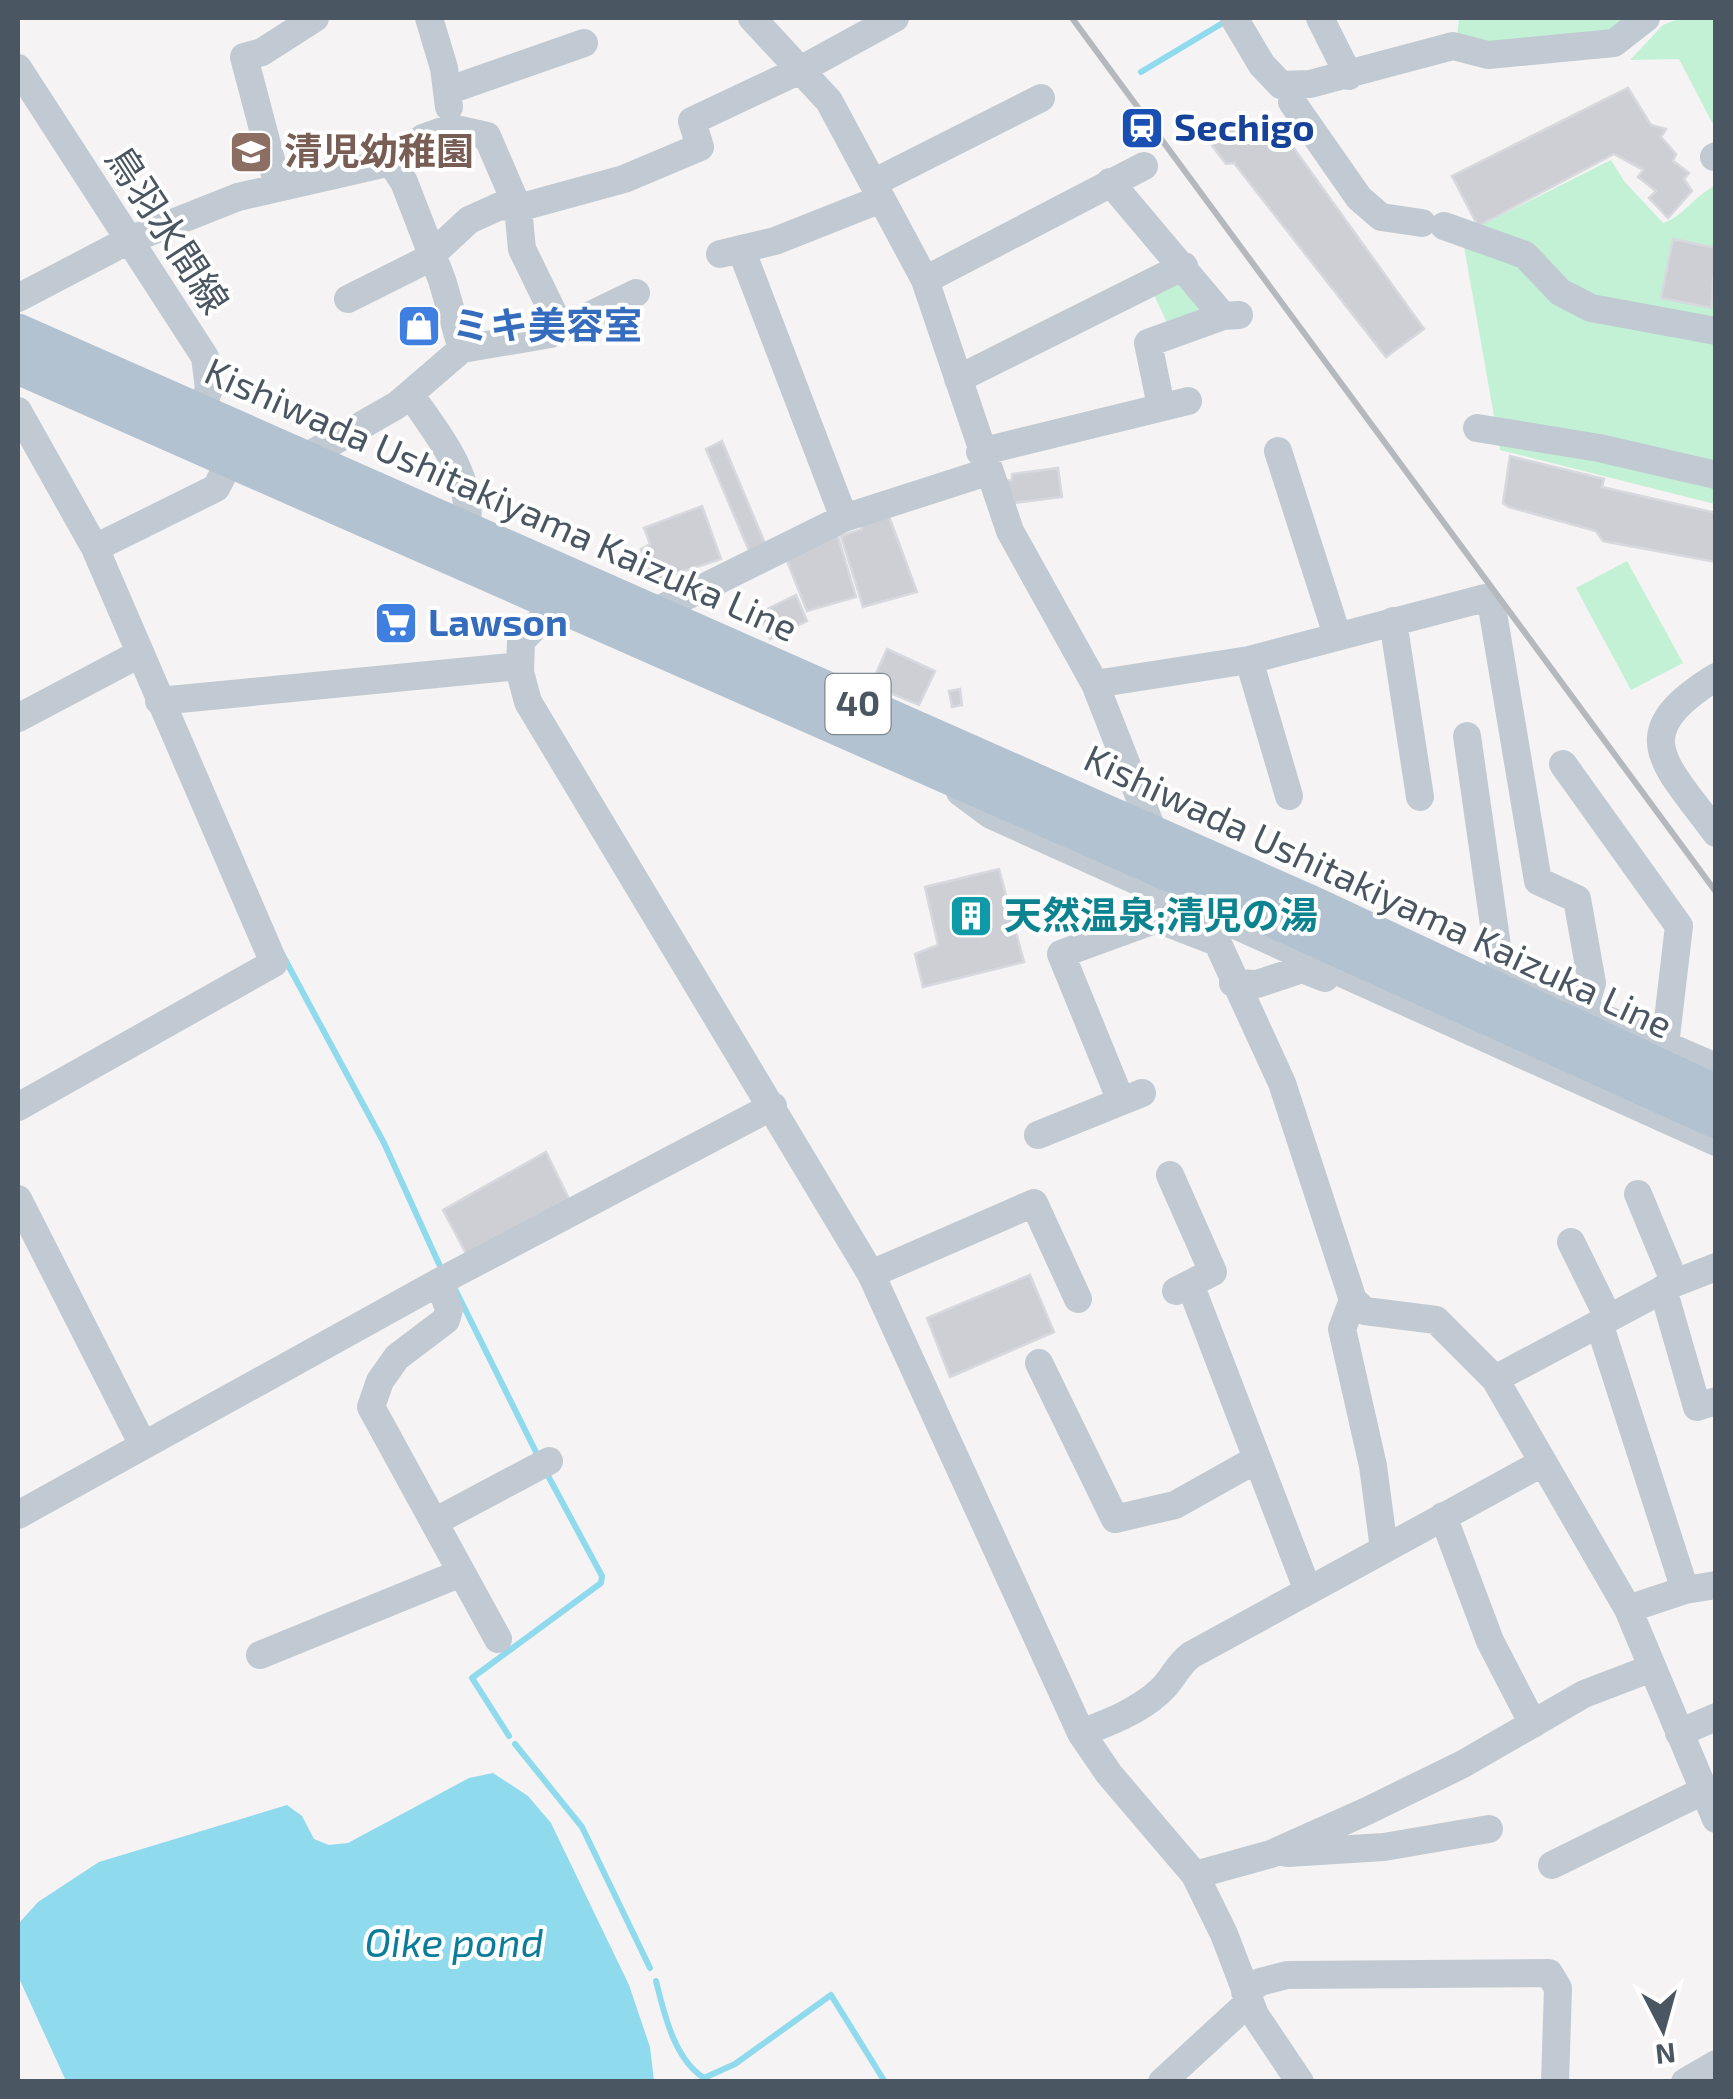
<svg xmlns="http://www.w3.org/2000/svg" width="1733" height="2099" viewBox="0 0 1733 2099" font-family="'Exo 2','Noto Sans JP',sans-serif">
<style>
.green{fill:#c3f1d5}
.water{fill:#90daee}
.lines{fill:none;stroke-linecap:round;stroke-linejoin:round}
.stream{stroke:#90daee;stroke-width:6}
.building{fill:#cdcfd5;stroke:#d7d9de;stroke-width:2.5}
.minor{stroke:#c1cad2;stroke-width:28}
.major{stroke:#b3c2d1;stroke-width:35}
.rail{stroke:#b5b8bd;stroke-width:6}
.labels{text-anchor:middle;stroke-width:8;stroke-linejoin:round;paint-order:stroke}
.shield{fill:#fff;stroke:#808990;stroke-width:2.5}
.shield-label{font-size:35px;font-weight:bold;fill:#4a5661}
.transit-label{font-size:38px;font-weight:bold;fill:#164399;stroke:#fff;text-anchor:start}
.education-label{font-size:38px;font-weight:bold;fill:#785e54;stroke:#fff;text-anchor:start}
.street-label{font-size:38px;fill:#4a5661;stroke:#fff}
.shop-label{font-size:38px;font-weight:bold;fill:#366cbe;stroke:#fff;text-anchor:start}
.culture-label{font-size:38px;font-weight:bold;fill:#0d838f;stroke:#fff;text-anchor:start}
.water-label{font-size:40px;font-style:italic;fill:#0c7c9b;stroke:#fff}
</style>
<rect width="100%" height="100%" fill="#f5f3f3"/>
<path class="green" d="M1459,18H1629L1611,37L1487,48L1457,37Z
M1680,18H1715V128L1679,59L1630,60L1663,25Z
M1611,160L1624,181L1663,223C1683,217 1695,195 1715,186V504L1500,450L1462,235Z
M1182,279L1205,308L1169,327L1154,295Z
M1627,561L1683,663L1631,690L1576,588Z"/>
<path class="water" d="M493,1773L528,1796L551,1823L629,1985L650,2047L654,2081H66L18,1976L20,1922L38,1902L99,1862L287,1805L302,1816L314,1839L329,1845L348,1843L469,1778Z"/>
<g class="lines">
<path class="stream" d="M1141,72L1226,21
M281,952L384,1143L439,1264
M455,1289L538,1456
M509,1736L472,1678L601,1583L602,1576L546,1472
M515,1744L582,1827L650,1968
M656,1981C664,2013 674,2059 704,2078L735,2064L831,1995L885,2082"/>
</g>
<path class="building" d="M1628,88L1651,125L1666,129L1661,137L1676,154L1673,161L1689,173L1684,179L1692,191L1668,218L1649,198L1656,191L1638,177L1643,170L1614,154L1478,226L1452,176Z
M1275,122L1424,329L1386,357L1234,163L1226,164L1207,139L1233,123L1248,135Z
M1673,239L1716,248L1711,308L1661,298Z
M722,441L766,546L750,553L706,449Z
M1510,456L1604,479L1602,487L1716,513V562L1603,541L1596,531L1509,507L1503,503Z
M1058,468L1062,497L1006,504L1003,481L1012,480V474Z
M702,506L721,559L654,581L641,549L650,544L644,528Z
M887,511L917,592L863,607L841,536L862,529L859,520Z
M837,533L856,597L807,611L785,556Z
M796,595L807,621L770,639L759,613Z
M887,649L935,671L919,705L871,685Z
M960,689L962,705L952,707L949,691Z
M999,869L1024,962L923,987L915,954L938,945L925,887Z
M546,1152L570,1201L467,1255L443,1210Z
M1030,1275L1054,1332L950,1377L927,1318Z"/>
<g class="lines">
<path class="minor" d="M429,18L444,68L449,107
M752,18L829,101L925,280L1010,531L1095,684L1154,834L1192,887L1282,1083L1353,1300L1365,1311L1436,1320L1495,1379L1628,1609L1716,1819
M1234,18L1262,65L1281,85L1310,84L1453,46L1488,55L1614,43L1646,18
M1320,18L1349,76
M18,68L205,357L209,389L195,427
M447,91L584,43
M1292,102L1359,198L1381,217L1422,223
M1714,157L1716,156
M391,162L404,182L442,280L462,349
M1110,182L1223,316
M873,183L1041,98
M278,186L244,57L262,52L315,18
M1444,226L1525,255L1560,292L1591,308L1716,331
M741,249L844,518
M720,254L775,241L881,199
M925,280L1144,166
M18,298L127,241L238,197L391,162L423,138L451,128L487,136L518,208L522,249L561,329
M348,299L426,260L469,220L500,206L518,208L624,179L700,147L692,121L800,70L895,18
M958,379L1184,266
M410,394C439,437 476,478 466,532
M1161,406L1148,343L1223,316L1239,315
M18,411L95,548L274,963L18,1107
M1477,428L1599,448L1716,475
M1278,451L1337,635
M980,452L1188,401
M307,461L315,452L397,405L462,349L551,334L636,293
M95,548L216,488L230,461
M570,590L521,641L520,672L528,702L871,1274L1081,1733L1109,1774L1195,1875L1224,1934L1255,2015L1300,2082
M644,617L844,518L987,472
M1393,621L1420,797
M1249,660L1289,796
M1716,677C1623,734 1665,763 1716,833
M1095,684L1249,660L1485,598L1492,607L1538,881L1577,899L1592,983L1584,1009
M159,701L520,666
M18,718L139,654
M1467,736L1501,974
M1563,764L1679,926L1665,1045
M960,792L991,815L1716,1142
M1509,977L1716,1067
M1233,983L1257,984L1302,969L1325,978
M1121,1101L1061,954L1157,919L1214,941
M1038,1135L1142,1093
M1170,1175L1213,1272L1176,1291
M1638,1194L1675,1283
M18,1199L143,1445
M1571,1242L1608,1317
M871,1274L1034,1203L1078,1299
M439,1282L449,1309L446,1320L397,1357L380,1381L371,1407L498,1639
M1190,1284L1308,1591
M1663,1289L1697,1407L1716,1401
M1353,1300L1342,1329L1373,1466L1384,1549
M1599,1323L1685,1590L1628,1609
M1039,1363L1115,1519L1175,1505L1257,1459
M1495,1379L1675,1283L1716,1267
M18,1515L439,1282L773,1106
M1443,1516L1490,1641L1533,1724
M434,1522L549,1461
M1685,1590L1716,1585
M260,1655L461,1573
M1081,1733C1108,1723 1139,1711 1160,1691C1173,1680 1176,1666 1191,1655L1542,1463
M1679,1733L1716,1717
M1287,1853L1384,1847L1489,1829
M1552,1865L1703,1791
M1195,1875L1271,1854L1367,1811L1463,1764L1584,1694L1652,1668
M1245,1992L1260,1982L1287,1975L1549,1973L1558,1988L1555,2082
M1162,2082L1249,2002
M1685,2082L1716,2064"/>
<path class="major" d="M18,331L1314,904L1716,1092
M18,367L1237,904L1716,1121"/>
<path class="rail" d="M1072,18L1716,892"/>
</g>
<defs>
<g id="station-square" transform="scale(2.25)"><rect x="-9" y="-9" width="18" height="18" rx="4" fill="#1a4fb4" stroke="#fff"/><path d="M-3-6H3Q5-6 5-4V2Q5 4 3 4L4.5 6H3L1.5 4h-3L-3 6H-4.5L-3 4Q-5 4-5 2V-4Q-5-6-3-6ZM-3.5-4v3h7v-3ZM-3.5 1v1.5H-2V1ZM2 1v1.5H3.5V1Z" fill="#fff"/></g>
<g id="school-square" transform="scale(2.25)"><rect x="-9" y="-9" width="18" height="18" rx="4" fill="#8d6e63" stroke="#fff"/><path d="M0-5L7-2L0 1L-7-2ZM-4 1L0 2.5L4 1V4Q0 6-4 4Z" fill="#fff"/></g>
<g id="shop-square" transform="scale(2.25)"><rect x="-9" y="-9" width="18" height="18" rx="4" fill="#3f7fe0" stroke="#fff"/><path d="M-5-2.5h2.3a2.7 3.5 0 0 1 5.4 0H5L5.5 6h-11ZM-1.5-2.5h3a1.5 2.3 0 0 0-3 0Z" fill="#fff"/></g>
<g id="supermarket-square" transform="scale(2.25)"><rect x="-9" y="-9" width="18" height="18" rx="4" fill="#3f7fe0" stroke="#fff"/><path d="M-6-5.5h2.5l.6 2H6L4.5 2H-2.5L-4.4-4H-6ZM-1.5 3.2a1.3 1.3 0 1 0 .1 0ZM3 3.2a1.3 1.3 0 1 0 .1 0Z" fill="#fff"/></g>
<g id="building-square" transform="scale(2.25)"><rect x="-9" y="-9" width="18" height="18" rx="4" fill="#0f9aa8" stroke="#fff"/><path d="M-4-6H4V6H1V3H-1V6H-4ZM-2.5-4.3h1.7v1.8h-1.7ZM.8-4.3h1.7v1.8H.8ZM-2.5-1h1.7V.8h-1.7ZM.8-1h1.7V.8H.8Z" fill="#fff"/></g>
</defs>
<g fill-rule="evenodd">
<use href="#station-square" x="1142" y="128"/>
<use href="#school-square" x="251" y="152"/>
<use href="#shop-square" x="419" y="326"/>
<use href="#supermarket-square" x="396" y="623"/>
<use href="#building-square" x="971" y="916"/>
</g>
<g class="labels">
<rect class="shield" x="825.5" y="674" width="65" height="60" rx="8"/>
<g class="shield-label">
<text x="858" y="716">40</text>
</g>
<g class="transit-label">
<text x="1174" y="141">Sechigo</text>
</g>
<g class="education-label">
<text x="284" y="165">清児幼稚園</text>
</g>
<g class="street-label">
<text transform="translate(167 230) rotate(57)" y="13">鳥羽水間線</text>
<text transform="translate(501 500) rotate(24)" y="13">Kishiwada Ushitakiyama Kaizuka Line</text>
<text transform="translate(1378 892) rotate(25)" y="13">Kishiwada Ushitakiyama Kaizuka Line</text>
</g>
<g class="shop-label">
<text x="452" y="339">ミキ美容室</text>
<text x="428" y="636">Lawson</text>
</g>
<g class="culture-label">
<text x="1004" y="929">天然温泉;清児の湯</text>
</g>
<g class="water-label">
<text x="454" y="1957">Oike pond</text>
</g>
</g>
<rect width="1733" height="2099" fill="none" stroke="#4a5661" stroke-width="40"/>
<g transform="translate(1663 2029) rotate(174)" stroke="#ffffff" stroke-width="8" paint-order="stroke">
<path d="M0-8L18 38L0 25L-18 38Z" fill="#4a5661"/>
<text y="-15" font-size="28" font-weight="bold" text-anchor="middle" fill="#4a5661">N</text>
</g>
</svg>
